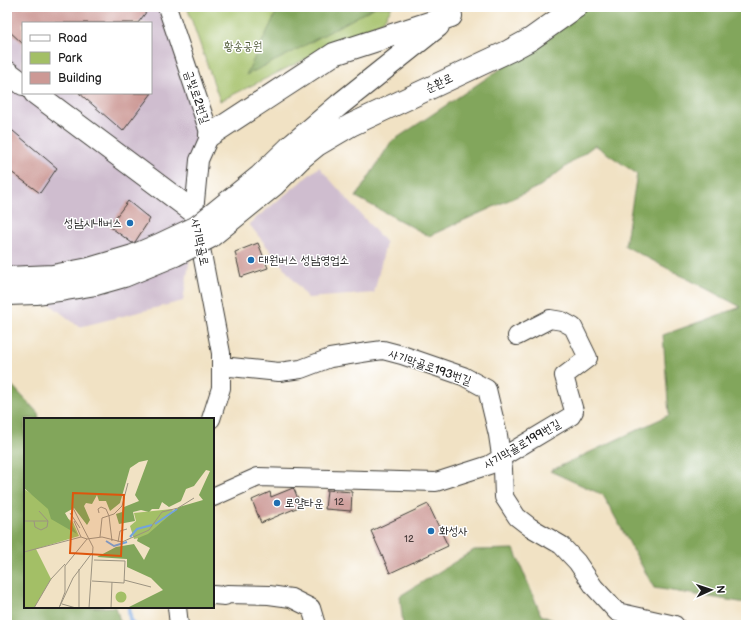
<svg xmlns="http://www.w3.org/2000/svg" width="753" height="632" viewBox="0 0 753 632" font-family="'Balsamiq Sans','Poor Story',sans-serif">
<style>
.industrial{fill:#cfbdcf;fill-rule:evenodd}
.green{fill:#a3bf66;stroke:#606e41}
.forest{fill:#82a65b;stroke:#4f613c}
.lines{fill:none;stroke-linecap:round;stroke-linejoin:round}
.stream{stroke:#73a3dd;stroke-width:4.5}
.building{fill:#cc9995}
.minor-casing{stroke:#3c3a35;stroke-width:20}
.tertiary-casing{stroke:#3c3a35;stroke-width:24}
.secondary-casing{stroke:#3c3a35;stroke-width:24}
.minor{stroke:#fff;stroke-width:18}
.tertiary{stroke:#fff;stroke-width:22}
.secondary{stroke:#fff;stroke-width:22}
.secondary-bridge-casing{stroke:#3c3a35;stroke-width:24;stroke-linecap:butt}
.secondary-bridge{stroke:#fff;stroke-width:22}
.poi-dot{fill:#1f6fb2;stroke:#fff;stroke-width:1.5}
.labels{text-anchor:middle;stroke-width:3;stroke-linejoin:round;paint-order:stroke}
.number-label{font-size:10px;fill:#483b3a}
.park-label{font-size:12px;fill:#525d3a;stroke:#fff}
.street-label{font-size:12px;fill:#1c1c1c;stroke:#fff}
.poi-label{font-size:12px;fill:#1c1c1c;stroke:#fff;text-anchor:start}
.inset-river{fill:none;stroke:#73a3dd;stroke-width:2}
.inset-road{fill:none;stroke:#9c9381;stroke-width:1}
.view{fill:#de560d;fill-opacity:0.15;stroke:#de560d;stroke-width:2}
.inset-edge{fill:none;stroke:#1c1c1c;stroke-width:2}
</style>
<rect width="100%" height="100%" fill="#fff"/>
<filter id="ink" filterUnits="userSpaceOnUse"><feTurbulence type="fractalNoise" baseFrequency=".025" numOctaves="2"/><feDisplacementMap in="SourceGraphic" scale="8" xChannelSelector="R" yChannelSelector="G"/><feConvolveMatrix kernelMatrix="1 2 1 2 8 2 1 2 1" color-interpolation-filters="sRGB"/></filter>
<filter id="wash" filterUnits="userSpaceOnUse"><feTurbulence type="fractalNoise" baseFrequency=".012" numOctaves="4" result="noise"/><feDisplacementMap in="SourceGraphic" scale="16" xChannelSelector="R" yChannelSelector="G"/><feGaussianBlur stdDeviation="0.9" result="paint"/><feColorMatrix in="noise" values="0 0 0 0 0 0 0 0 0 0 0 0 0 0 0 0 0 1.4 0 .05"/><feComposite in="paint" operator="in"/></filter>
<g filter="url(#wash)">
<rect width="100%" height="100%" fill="#f1e2c4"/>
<path class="industrial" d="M7,7H164L210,135L183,301L79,327L7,270ZM23,23H151V93H23Z
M319,167L386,243L374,293L308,298L249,224Z"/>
<path class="green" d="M187,7H392L383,21L220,101Z"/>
<path class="forest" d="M279,7H375L289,54L246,75Z
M559,7H746V603L654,588L603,495L550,471L669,415L663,335L741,307L625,246L637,174L595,145L540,186L429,236L356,197L391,142L569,23Z
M7,380L38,413L39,419H25V607H116L121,625H7Z
M514,549L541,615L565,625H403L400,596L474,550Z"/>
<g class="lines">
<path class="stream" d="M129,607L130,618L133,625"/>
</g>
<g id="blocks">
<path class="building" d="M7,7H150L138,23H23V44L7,29Z
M79,93H152L123,131Z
M7,126L57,168L40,193L7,169Z
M128,201L150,219L135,242L132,243L109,226Z
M258,243L268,268L241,277L235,252Z
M293,488L294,489L301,506L261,523L252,500L270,492L271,497Z
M327,490L352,492L351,511L325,509Z
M428,504L448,546L390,573L371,531Z"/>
</g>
</g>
<g filter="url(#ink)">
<use href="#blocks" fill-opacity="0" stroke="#3c3a35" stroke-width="1"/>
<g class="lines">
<g class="minor-casing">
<path id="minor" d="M167,7L210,135L199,160L194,212L221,353V388L211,419
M221,366L279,372L301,369L330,358L368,352L383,350L402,355L463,376L487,389L498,435L503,469L504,497L517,517L530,527L561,545L577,562L594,587L617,612L675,625
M213,497L258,477L436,482L489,465L571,416L574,411L564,376L588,358L573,327L562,321L550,319L517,336
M213,595L225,596L227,594L269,595L291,598L311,608L316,625
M177,607L179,625"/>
</g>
<g class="tertiary-casing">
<path id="tertiary" d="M7,72L23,84
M35,93L194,212"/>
</g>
<g class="secondary-casing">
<path id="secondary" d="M210,135L334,54L451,16
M291,146L339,105L438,26
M301,158L317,145L351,125L509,51L531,39L576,7"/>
</g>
<use href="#minor" class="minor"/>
<use href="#tertiary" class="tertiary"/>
<use href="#secondary" class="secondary"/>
<g class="secondary-bridge-casing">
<path id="secondary-bridge" d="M7,278L53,276L89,269L133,256L159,245L197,227L260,176L291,146
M7,294L36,293L66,289L96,284L124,276L175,255L210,237L274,185L301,158"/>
</g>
<use href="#secondary-bridge" class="secondary-bridge"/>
</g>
</g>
<g class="poi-dot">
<circle cx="130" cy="223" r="4"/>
<circle cx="251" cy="260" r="4"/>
<circle cx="277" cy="503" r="4"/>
<circle cx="431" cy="531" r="4"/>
</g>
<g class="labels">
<g class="number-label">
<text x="339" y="505">12</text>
<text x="409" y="542">12</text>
</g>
<g class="park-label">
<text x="243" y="50">황송공원</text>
</g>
<g class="street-label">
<text transform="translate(439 83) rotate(-25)" y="4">순환로</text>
<text transform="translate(197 97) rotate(71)" y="4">금빛로2번길</text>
<text transform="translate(200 242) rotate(78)" y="4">사기막골로</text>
<text transform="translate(430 367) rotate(19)" y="4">사기막골로193번길</text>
<text transform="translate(522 444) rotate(-30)" y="4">사기막골로199번길</text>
</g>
<g class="poi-label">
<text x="122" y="227" text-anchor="end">성남시내버스</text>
<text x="259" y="264">대원버스 성남영업소</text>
<text x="285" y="507">로얄타운</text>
<text x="439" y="535">화성사</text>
</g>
</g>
<g transform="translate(24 418)">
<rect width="190" height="190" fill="#f1e2c4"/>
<path d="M0,71L49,104L55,118L12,131L27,161L10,190H0ZM148,91L151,97L129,117L110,121L106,108L112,103L110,95ZM91.5 179a5.5 5.5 0 1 1 11 0a5.5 5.5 0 1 1-11 0Z" fill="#a3bf66"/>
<path d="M0,0H190V190H103L139,172L127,160L103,149V141L73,139L92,129L110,126L120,142L126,130L113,123L114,120L124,116L155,89L179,82L175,77L186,53L182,52L170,68L162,71L157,83L145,89L138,84L135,91H128L125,94L117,92L109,94L111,103L95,106L92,96L98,94L100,89L115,83L111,77L124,42L115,44L106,50L96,85L86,93L82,83H75L73,77L68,86L62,85L60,88L66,102L63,107L50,90L41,95L53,116L27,101L24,91L0,70Z" fill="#82a65b"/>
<path class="inset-river" d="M131,106L153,91M106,119L113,111L128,107M82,123L90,128L103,124"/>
<path class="inset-road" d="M48,88L69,129L65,190M46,95L56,110M75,95L74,91L77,89L82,91L85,98L88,123M0,103H24L15,93M10,103L11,109L17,112L23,109L24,103M50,103L57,119M76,119L78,100L90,96L98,88L104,65M94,124L96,113L103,111M0,134L57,119L63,121M100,162L127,169M68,163L100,165L101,143L70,142M38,186L52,190M36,188L49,160L68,135M10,190L27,161L41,146M35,190L41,174V148L63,121L78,119L98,124L125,112L138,94L154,90L170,80M55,190V151M87,190L88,164"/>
<path class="view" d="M49,75L100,77L97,138L46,135Z"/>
<rect width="190" height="190" class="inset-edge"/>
</g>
<rect width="753" height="632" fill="none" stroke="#fff" stroke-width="24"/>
<rect x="22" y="22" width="130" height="72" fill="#ffffff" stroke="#a4a4a4"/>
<rect x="30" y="35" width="20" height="6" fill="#ffffff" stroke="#a4a4a4"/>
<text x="58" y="42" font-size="12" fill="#1c1c1c">Road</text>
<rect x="30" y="52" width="20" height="12" fill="#a3bf66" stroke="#a4a4a4"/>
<text x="58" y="62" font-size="12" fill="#1c1c1c">Park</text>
<rect x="30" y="72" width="20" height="12" fill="#cc9995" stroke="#a4a4a4"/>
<text x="58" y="82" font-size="12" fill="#1c1c1c">Building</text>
<g transform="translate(711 590) rotate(87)" stroke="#ffffff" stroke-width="3" paint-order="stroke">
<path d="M0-3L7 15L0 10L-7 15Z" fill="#1c1c1c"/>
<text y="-6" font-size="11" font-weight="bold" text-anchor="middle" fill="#1c1c1c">N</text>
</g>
</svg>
